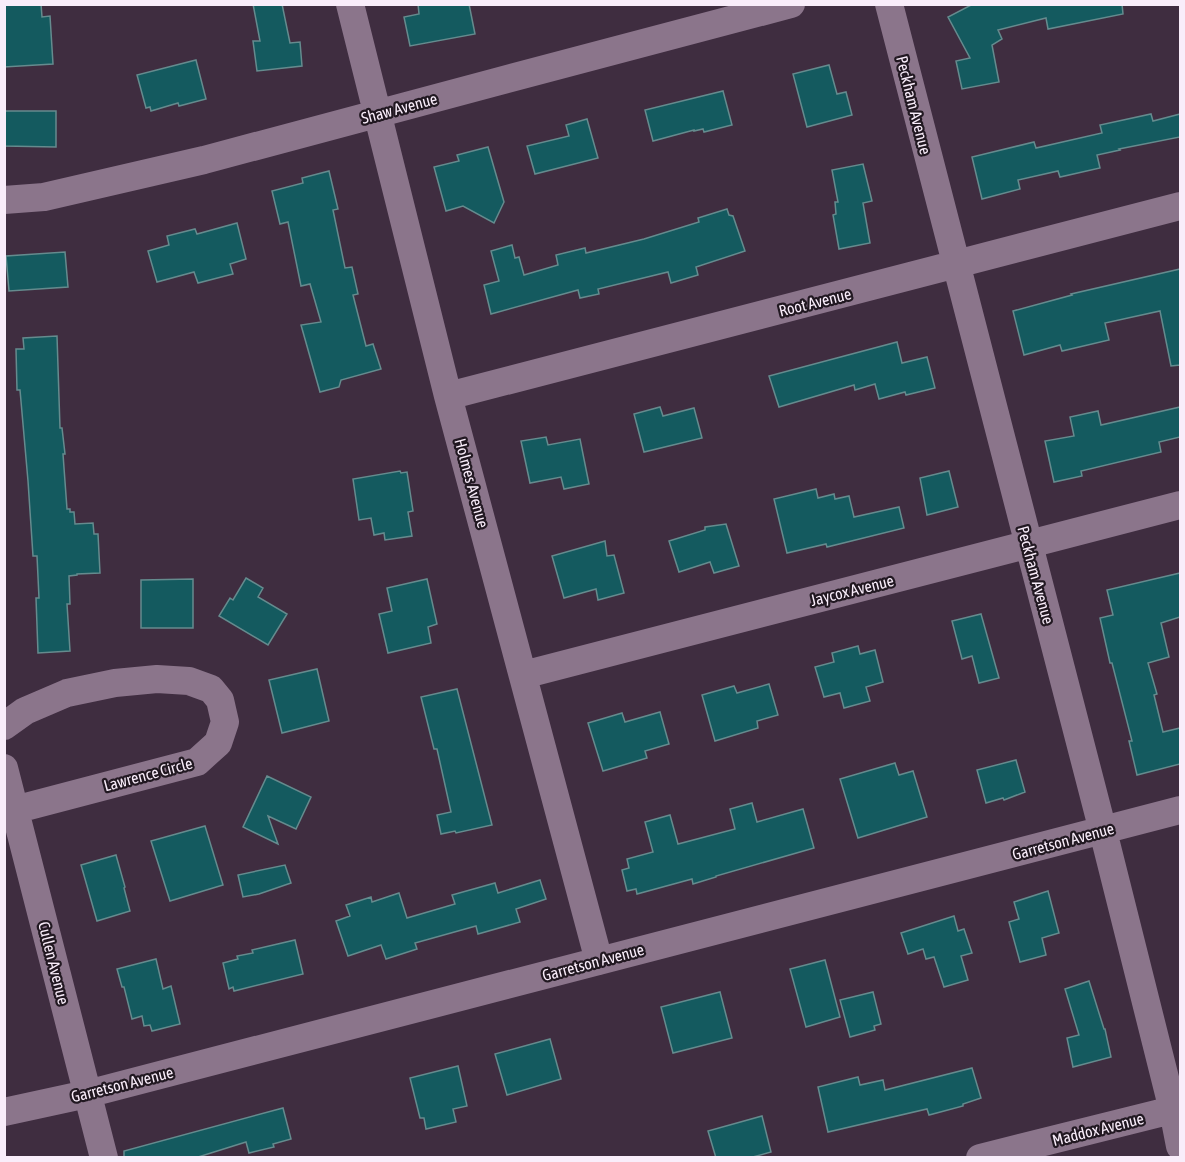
<svg xmlns="http://www.w3.org/2000/svg" width="1185" height="1162" viewBox="0 0 1185 1162" font-family="'Asap Condensed',sans-serif">
<style>
.building{fill:#145a5f;stroke:#658b8e;stroke-width:1.5}
.lines{fill:none;stroke-linecap:round;stroke-linejoin:round}
.street{stroke:#8b758b;stroke-width:28}
.labels{text-anchor:middle;stroke-width:4.5;stroke-linejoin:round;paint-order:stroke}
.street-label{font-size:16px;fill:#f9edfa;stroke:#211821}
</style>
<rect width="100%" height="100%" fill="#3f2d40"/>
<path class="building" d="M4,4H41L42,17L50,16L53,64L4,67Z
M253,4H282L290,43L300,42L302,66L257,71L253,41H260Z
M418,4H469L475,34L410,46L404,17L419,14Z
M973,4H1122L1123,14L1048,29L1046,18L998,30L1002,39L992,45L999,82L962,89L956,61L970,58L948,17Z
M196,60L206,99L179,106L178,103L151,111L150,107L146,108L137,75Z
M829,65L837,94L846,92L852,115L807,127L793,74Z
M723,91L732,125L704,132L703,129L694,131V130L653,141L645,110Z
M4,111H56V147L4,146Z
M1151,114L1153,121L1180,114V137L1119,149L1120,150L1097,155L1100,168L1060,177L1058,171L1018,180L1020,189L982,199L972,157L1034,142L1036,148L1102,133L1100,125Z
M587,119L598,158L535,174L527,146L569,136L566,125Z
M488,147L504,202L494,223L463,206L446,211L434,167L459,161L457,155Z
M863,164L872,201L863,203L870,243L839,249L833,215L836,214L835,202H838L832,170Z
M329,171L338,209L333,210L345,268L352,267L358,294L353,295L366,346L373,344L381,369L341,380L339,387L320,392L301,325L321,322L310,284L301,286L288,222L280,224L272,191L303,183L302,178Z
M727,209L729,215L733,216L745,251L696,267L698,275L671,283L668,272L598,289L599,294L580,298L578,290L491,314L484,285L499,281L491,251L512,245L515,258L519,257L524,275L558,265L556,255L585,248L586,253L644,239L699,222L698,218Z
M237,223L246,259L230,264L233,274L198,283L194,272L157,282L148,251L169,245L167,236L195,229L197,234Z
M65,252L68,287L9,291L6,256Z
M1180,269V365L1171,366L1160,311L1105,323L1109,340L1062,351L1060,345L1024,355L1013,311L1072,295L1071,294Z
M57,336L60,428H62L65,454H63L67,509H70V512H74L75,524L93,523L94,534H98L100,573L77,574V575L69,576L70,604H67L70,651L38,653L36,598H39L37,556H33L28,481L20,390H17L16,349H24L23,338Z
M897,342L902,363L927,357L935,388L906,395L905,392L879,399L875,384L855,390L854,385L779,407L769,376Z
M660,407L663,416L694,408L702,438L644,452L634,414Z
M1180,407V437L1159,442L1161,452L1081,471L1082,476L1054,482L1045,441L1074,436L1070,417L1098,411L1101,425Z
M546,437L548,445L580,439L589,484L564,489L561,477L530,483L521,441Z
M400,471L401,473L407,472L413,511L408,512L412,536L385,540L384,533L374,535L371,518L359,520L353,479Z
M949,471L958,507L927,515L920,478Z
M816,489L818,498L834,494L835,499L849,496L854,517L899,507L904,528L827,547L826,544L787,553L774,499Z
M726,524L739,566L714,573L710,562L679,572L669,541L705,530V527Z
M605,541L607,556L614,555L624,593L598,600L596,589L564,598L552,556Z
M1180,573V617L1161,623L1169,657L1148,663L1157,694L1154,695L1163,732L1180,728V764L1137,775L1129,741H1132L1112,663H1110L1100,618L1113,615L1107,590Z
M246,578L263,588L258,597L287,614L268,645L219,616L230,598L233,600Z
M193,579V628H141V580Z
M427,579L437,624L428,627L431,643L388,653L379,614L392,611L387,588Z
M981,614L999,678L979,683L972,656L962,659L952,621Z
M858,646L860,654L875,650L883,682L866,687L870,701L844,708L840,693L824,697L815,667L834,662L832,653Z
M317,669L329,721L282,733L269,680Z
M769,684L778,715L757,721L758,728L715,741L702,695L734,686L737,693Z
M457,689L492,825L456,833L455,831L441,834L437,815L451,812L437,749H434L421,697Z
M660,712L669,744L645,751L647,758L603,771L588,723L622,713L625,722Z
M1016,760L1025,792L1004,800L1003,798L986,803L977,770Z
M895,763L899,775L913,771L927,817L858,838L840,779Z
M267,776L311,797L296,829L268,816L278,844L243,827Z
M752,803L757,822L803,809L814,848L716,876V877L693,884L692,879L637,894L636,889L627,891L622,870L629,868L627,859L653,852L645,822L670,815L678,844L735,829L730,809Z
M205,826L223,885L170,901L151,841Z
M116,855L125,887L124,888L130,911L97,921L81,865Z
M285,865L291,883L259,894L243,897L238,875Z
M540,880L546,899L516,909L520,922L478,934L476,926L415,943L417,949L386,959L381,945L348,956L336,921L350,916L346,905L371,897L372,902L399,893L407,918L455,904L452,895L495,883L498,893Z
M1048,891L1059,933L1042,938L1046,955L1020,962L1009,922L1019,919L1014,902Z
M954,916L958,931L964,929L972,953L961,956L968,980L944,987L934,957L926,959L923,949L908,954L901,933Z
M295,940L303,974L234,991L233,987L229,989L223,963L238,959L237,956L253,953L252,950Z
M156,959L163,989L171,986L180,1024L152,1031L150,1025L144,1026L142,1016L132,1019L124,987H122L117,969Z
M825,960L840,1017L806,1027L790,969Z
M1089,981L1104,1029H1105L1111,1057L1073,1067L1067,1038L1079,1035L1065,989Z
M720,992L732,1038L673,1053L661,1007Z
M873,992L881,1024L874,1026L875,1030L850,1037L840,1000Z
M550,1039L561,1079L507,1095L495,1054Z
M458,1066L467,1106L453,1109L456,1122L426,1129L424,1118H420L410,1078Z
M972,1068L981,1098L963,1104V1106L929,1115L927,1109L828,1132L818,1087L858,1077L860,1085L883,1080L885,1090Z
M283,1108L291,1139L273,1144L274,1147L249,1153L246,1142L195,1158H124V1151Z
M762,1116L771,1152L749,1158H716L708,1131Z"/>
<g class="lines">
<path class="street" d="M350,4L448,396L599,961
M889,4L1103,831L1173,1110L1180,1146
M4,200L44,197L204,160L496,82L791,4
M448,396L1180,206
M523,675L1180,505
M4,726L25,711L67,693L115,683L157,679L189,681L211,689L220,700L225,722L218,743L197,762L14,810
M4,768L104,1158
M4,1112L87,1094L1180,810
M980,1158L1180,1108"/>
</g>
<g class="labels">
<g class="street-label">
<text transform="translate(914 105) rotate(76)" y="6">Peckham Avenue</text>
<text transform="translate(399 108) rotate(-15)" y="6">Shaw Avenue</text>
<text transform="translate(815 302) rotate(-14)" y="6">Root Avenue</text>
<text transform="translate(472 483) rotate(75)" y="6">Holmes Avenue</text>
<text transform="translate(1036 575) rotate(75)" y="6">Peckham Avenue</text>
<text transform="translate(852 590) rotate(-14)" y="6">Jaycox Avenue</text>
<text transform="translate(148 774) rotate(-15)" y="6">Lawrence Circle</text>
<text transform="translate(1063 841) rotate(-15)" y="6">Garretson Avenue</text>
<text transform="translate(593 962) rotate(-15)" y="6">Garretson Avenue</text>
<text transform="translate(54 963) rotate(76)" y="6">Cullen Avenue</text>
<text transform="translate(122 1084) rotate(-14)" y="6">Garretson Avenue</text>
<text transform="translate(1098 1129) rotate(-14)" y="6">Maddox Avenue</text>
</g>
</g>
<rect width="1185" height="1162" fill="none" stroke="#f9edfa" stroke-width="12"/>
</svg>
